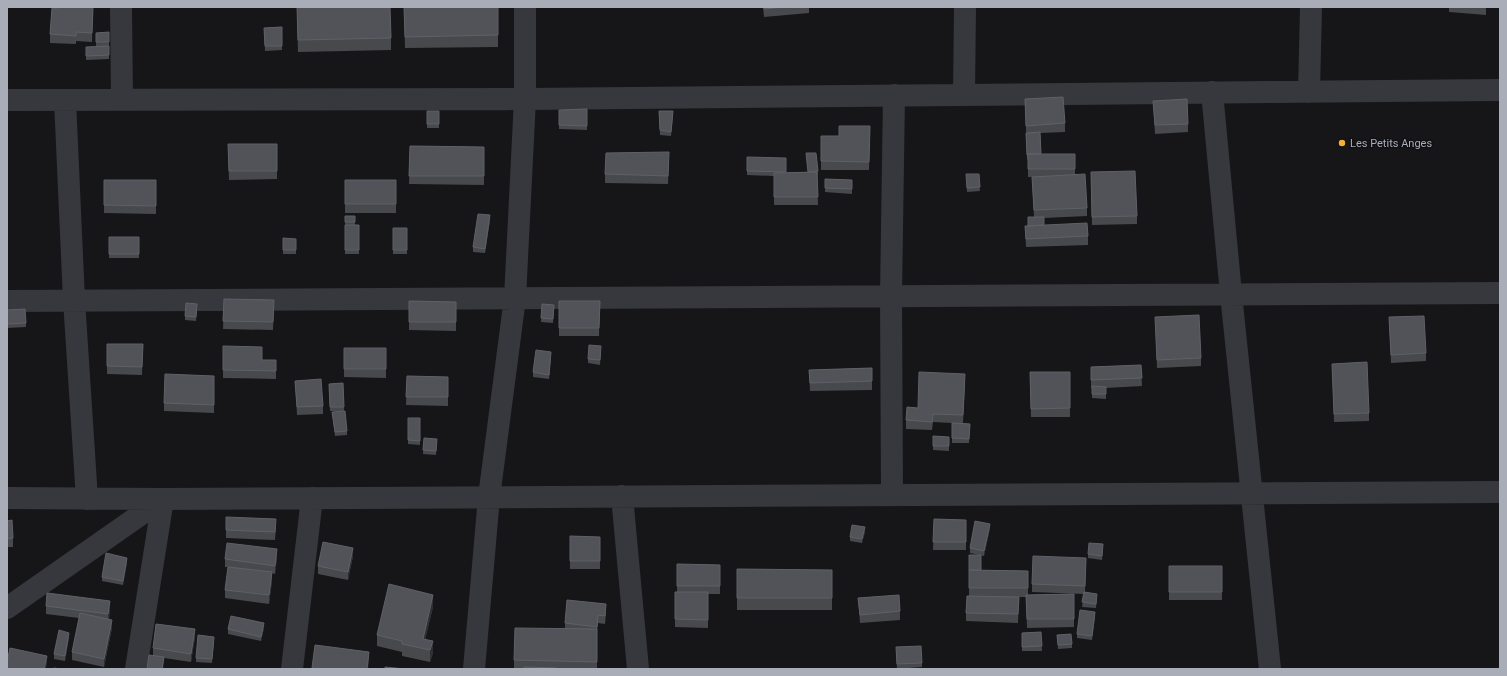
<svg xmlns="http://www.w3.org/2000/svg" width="1507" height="676" viewBox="0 0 1507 676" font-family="Roboto,sans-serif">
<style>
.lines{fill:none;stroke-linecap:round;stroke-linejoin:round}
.street{stroke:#37383d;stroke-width:22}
.wall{fill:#47494d}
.shaded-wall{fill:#2f3033}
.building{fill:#525359;stroke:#5f6168}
.poi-dot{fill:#f2b134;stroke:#111113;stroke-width:1.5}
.labels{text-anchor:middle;stroke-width:3;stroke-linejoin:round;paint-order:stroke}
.poi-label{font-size:11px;fill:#a8adb8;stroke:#111113;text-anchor:start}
</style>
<rect width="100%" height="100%" fill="#161618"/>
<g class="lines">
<path class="street" d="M121,7L122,100
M1212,92L1231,294L1270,669
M1309,92L1311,7
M964,95L965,7
M7,100L525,99L1500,90
M65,100L74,300L87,499
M7,301L1500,293
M892,495L891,296L894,95
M622,496L638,669
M7,498L163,499L1500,492
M7,608L163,499
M136,669L163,499
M292,669L312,498
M474,669L489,497L515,298L525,99V7"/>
</g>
<path class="wall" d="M93,7L92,42L76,41V44L50,43V34L58,8Z
M404,7L498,35V47L405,48Z
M763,7H809V13L764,17Z
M1449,7H1486V15L1449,12Z
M297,19L391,38V50L298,52Z
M282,27V50L265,51L264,28Z
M109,32V59L86,60V47H96V33Z
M1025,99L1065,123V132L1040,133L1041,154H1075V174L1087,208V216L1044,218V225L1088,236V245L1026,247L1025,226H1028L1034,217L1032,177H1028V159L1027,160Z
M1153,101L1188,124V132L1155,134Z
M587,109V130L559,129V110Z
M427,111H439V128H427Z
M659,111L673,116L671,136L660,135Z
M870,126L869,170H821V136H839Z
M228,144H277V179L229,180Z
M410,146L484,147V185L409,184Z
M806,153L818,171V175H817L818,205H774V176L747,175V157L786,173L808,172Z
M669,160L668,184L605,183V174Z
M1091,172L1137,216V224L1092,225Z
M966,174H979L980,191L967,192Z
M825,179L852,180V194L825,192Z
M104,180H156V214L104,213Z
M345,180H396V213H345Z
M345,216H355V225H359V254H345Z
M490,220L485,253L473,252V247Z
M393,228H407V254H393Z
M109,237H139V258H109Z
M283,238L296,239V254H283Z
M224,299L274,300L273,330L223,329Z
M409,301L456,302V331L409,330Z
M559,301H600L599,336H559Z
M542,304L554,305L553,323L541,322Z
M197,309L196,321L185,320V316Z
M7,310L26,323V327L7,328Z
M1155,317L1201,358V366L1157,368Z
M1389,317L1426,353V361L1391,363Z
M107,344H143L142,375L107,374Z
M223,346L262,360H276V379L223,378Z
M344,348H386V378L344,377Z
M601,351L600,365L588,363V359Z
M551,356L549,379L533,377V372Z
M1332,364L1369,413V421L1334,422Z
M1141,365L1142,386L1106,388V399L1092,398V388H1091V367Z
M872,368V390L810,391L809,370Z
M1030,372H1070V417H1031Z
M214,376V413L164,411V403Z
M407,376L448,377V406L406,405Z
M295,381L323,406V414L297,415Z
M965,382L963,423L970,424L969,443H952V423L933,422L932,430L906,429V420L918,408Z
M343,383L344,411H330L329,384Z
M332,412L347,431V435L335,436Z
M408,418H420V445L408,444Z
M933,436L949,437V451L933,450Z
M424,438L437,443L436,455L423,454Z
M226,517L276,527L275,540L226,538Z
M934,519L966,520V550H933Z
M7,521L13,538V547H7Z
M990,528L984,556L970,553V548Z
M865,532L862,543L850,541V537Z
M570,536L600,537V569H570Z
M1103,548L1102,560L1088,558V554Z
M969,555L981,570L1028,571V595L1074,594V627L1027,628L1026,597H993H1019L1018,623L966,621V613L969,596Z
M353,556L348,580L318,574V566Z
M277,557L275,574L272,573V581L269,604L225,598V590L228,567H225V559Z
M1086,558L1085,592L1097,598L1096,608L1082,607L1084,594L1032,592V584Z
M127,562L123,585L102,581V577Z
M677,564L720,565V594H708V628L675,627V592H677Z
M1169,566H1222V600H1169Z
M737,569L832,570V610H737Z
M858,598L900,611V620L860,623Z
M46,606L110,609L109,619L112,628L104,667L72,660V652L79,618L46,614Z
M433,607L425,639L433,653L430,662L402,656V652L377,646V635Z
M606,613L605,624L598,623L597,632V669H514V660L565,629V623Z
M1095,616L1092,640L1077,638V634Z
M264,628L261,641L228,634V629Z
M1041,632L1042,651H1022V633Z
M1057,635L1072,644V648L1058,649Z
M69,637L65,661L54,659V654Z
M195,637L191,662L164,658L163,669H147L153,655V648Z
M214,641L212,663L196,662V658Z
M896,652L922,663V667L897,669Z"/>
<path class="shaded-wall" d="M490,215V220L485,253V249Z
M551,352V356L549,379V375Z
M990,524V528L984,556V551Z
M865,527V532L862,543V539Z
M353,548V556L348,580V572Z
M277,549V557L275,574V566Z
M127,558V562L123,585V581Z
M272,572V581L269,604V595Z
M433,595V607L423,649V639Z
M110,601V609L108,622V614Z
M606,604V613L605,624V616Z
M1095,612V616L1092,640V636Z
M112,620V628L104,667V659Z
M264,623V628L261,641V637Z
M195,629V637L191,662V654Z
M69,633V637L65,661V656Z
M433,641V653L430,662V650Z
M369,652V660L368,669H367Z
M47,656V664L46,669H44Z"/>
<path class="building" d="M58,7H93L92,33L76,32V36L50,34L52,8H58Z
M297,7H390L391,38L298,40Z
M404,7H498V35L405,37Z
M764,7H785L764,9Z
M282,27V46H265L264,28Z
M109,32V42H96V33Z
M109,46V55L86,56V47Z
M1063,97L1065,123L1026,126L1025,99Z
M1187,99L1188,124L1155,125L1153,101Z
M587,109V126L559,125V110Z
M427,111H439V124H427Z
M659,111H673L671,132L660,130Z
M839,126H870L869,162L821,161V136H839Z
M1040,132L1041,154H1028V155H1027L1026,133Z
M228,144H277V171H229Z
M410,146L484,147V176H409Z
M669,152L668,176L605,174L606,153Z
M806,153H816L818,171L808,172Z
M1028,154H1075V169H1028Z
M747,157L786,158V172L747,171Z
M1135,171L1137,216L1092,217L1091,172Z
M817,172L818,197H774V173Z
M966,174H979L980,187L967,188Z
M1085,174L1087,208L1034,210L1032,177Z
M825,179L852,180V189L825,188Z
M104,180H156V206L104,205Z
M345,180H396V204H345Z
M478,214L490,215L485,249L473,247Z
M345,216H355V222H345Z
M1028,217H1044V225L1028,226Z
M1087,223L1088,236L1026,239L1025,226Z
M345,225H359V250H345Z
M393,228H407V250H393Z
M109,237H139V254H109Z
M283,238L296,239V250H283Z
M224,299L274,300L273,322L223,321Z
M409,301L456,302V322H409Z
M559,301H600L599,328H559Z
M186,303L197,304L196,317L185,316Z
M542,304L554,305L553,319L541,318Z
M25,309L26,323L7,324V310Z
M1199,315L1201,358L1157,360L1155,317Z
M1424,316L1426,353L1391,355L1389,317Z
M107,344H143L142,367L107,366Z
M589,345L601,346L600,360L588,359Z
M223,346L262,347V360H276V371L223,370Z
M344,348H386V369H344Z
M536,350L551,352L549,375L533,372Z
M1367,362L1369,413L1334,414L1332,364Z
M1141,365L1142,378L1091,380V367Z
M872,368V381L810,383L809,370Z
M919,372L965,374L963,415L933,414L932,422L906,420L907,407L918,408Z
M1030,372H1070V408L1031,409Z
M165,374L214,376V405L164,403Z
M407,376L448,377V397H406Z
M321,379L323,406L297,407L295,381Z
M343,383L344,407H330L329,384Z
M1092,386L1106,387V394H1092Z
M345,411L347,431L335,432L332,412Z
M408,418H420V441L408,440Z
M952,423L970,424L969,439L952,438Z
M933,436L949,437V446H933Z
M424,438L437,439L436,451L423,450Z
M226,517L276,519L275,532L226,530Z
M934,519L966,520V542H933Z
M12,520L13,538L7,539V521Z
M975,521L990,524L984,551L970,548Z
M852,525L865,527L862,539L850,537Z
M570,536L600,537V561H570Z
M323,542L353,548L348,572L318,566Z
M227,543L277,549L275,566L225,559Z
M1089,543L1103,544L1102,556L1088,554Z
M106,553L127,558L123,581L102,577Z
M969,555H981V570H969Z
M1033,556L1086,558L1085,586L1032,584Z
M677,564L720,565V586H677Z
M1169,566H1222V592H1169Z
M228,567L272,572L269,595L225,590Z
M737,569L832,570V598H737Z
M969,570L1028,571V588H969Z
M389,584L433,595L423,639L433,641L430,650L402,644V641L377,635Z
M675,592H708V620L675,619Z
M1084,592L1097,594L1096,604L1082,602Z
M47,593L110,601L108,614L46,606Z
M1074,594V619H1027L1026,595Z
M899,595L900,611L860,615L858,598Z
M967,596L1019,597L1018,614L966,613Z
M567,600L606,604L605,616L598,615L597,627L565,623Z
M1080,610L1095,612L1092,636L1077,634Z
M80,613L112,620L104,659L72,652Z
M231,616L264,623L261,637L228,629Z
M156,624L195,629L191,654L153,648Z
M515,628L597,629V662L514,660Z
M59,630L69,633L65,656L54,654Z
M1041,632L1042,646L1022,647V633Z
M1071,634L1072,644L1058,645L1057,635Z
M198,635L214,637L212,659L196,658Z
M315,645L369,652L367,669H320L312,668Z
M921,646L922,663L897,664L896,647Z
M10,648L47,656L44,669H7V662Z
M149,655L164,657L162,669H147Z
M385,667L405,669H385Z
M524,667L556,668V669H524Z
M54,668L61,669H54Z"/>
<circle class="poi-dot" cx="1342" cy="143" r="4"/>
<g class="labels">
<g class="poi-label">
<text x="1350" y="147">Les Petits Anges</text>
</g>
</g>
<rect width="1507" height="676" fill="none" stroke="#a8adb8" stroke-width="16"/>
</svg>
